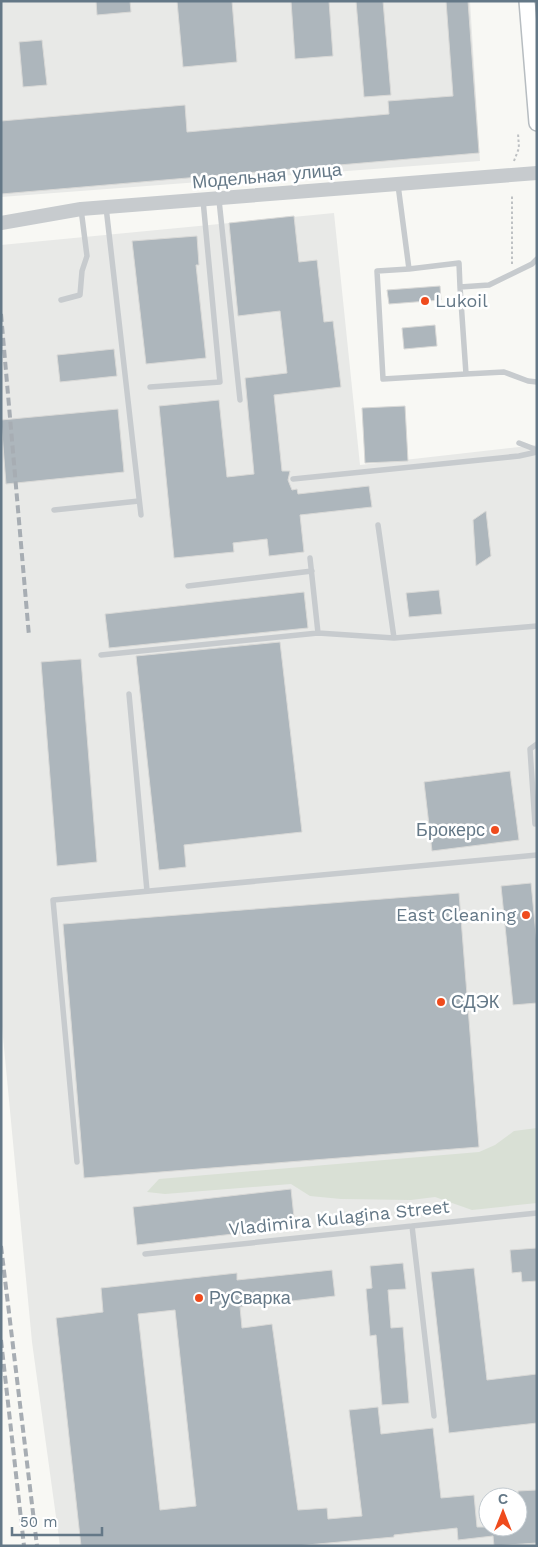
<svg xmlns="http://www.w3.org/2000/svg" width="538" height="1547" viewBox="0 0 538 1547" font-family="'Work Sans',sans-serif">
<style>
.built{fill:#e8e9e7;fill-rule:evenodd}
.green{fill:#d9e0d5}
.building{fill:#adb6bc;stroke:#d9d9d7;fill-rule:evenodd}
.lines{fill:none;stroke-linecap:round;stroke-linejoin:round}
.secondary-casing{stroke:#b7bdc1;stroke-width:18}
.path{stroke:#bec1c3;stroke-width:2;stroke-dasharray:2.5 2.5;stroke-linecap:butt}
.service{stroke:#c7cbce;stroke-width:5.5}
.tertiary{stroke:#c7cbce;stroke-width:14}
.secondary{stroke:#fff;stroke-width:15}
.tram{stroke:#a7adb3;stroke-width:1}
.rail{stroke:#a7adb3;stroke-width:4;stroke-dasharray:8 4;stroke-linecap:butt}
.poi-dot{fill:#ef4b1d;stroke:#fff;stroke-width:2}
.labels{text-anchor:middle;stroke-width:5;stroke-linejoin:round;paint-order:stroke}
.street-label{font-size:18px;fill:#647887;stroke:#fff}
.poi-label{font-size:18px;fill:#647887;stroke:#fff;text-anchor:start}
</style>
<rect width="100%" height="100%" fill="#f8f8f4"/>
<path class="built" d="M1,1H470L480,161L1,197Z
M334,213L360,465L537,445V1546H60L32,1342L1,1016V245ZM488,1497H518V1527H488Z"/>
<path class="green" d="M537,1128V1203L472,1210L435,1197L411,1200L341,1199L310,1196L291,1184L165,1194L147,1192L159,1179L479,1152L495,1145L514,1131Z"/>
<path class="building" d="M96,1H130L131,12L97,15Z
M177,1H232L237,62L183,67Z
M291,1H329L333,56L295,59Z
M356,1H383L391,95L364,97Z
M446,1H468L479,153L1,194V121L185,105L187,132L389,114L388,101L453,96Z
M42,40L47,85L23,87L19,42Z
M294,216L299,262L317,260L324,322L333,321L341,387L274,395L282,471H290L288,480L292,490L297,489L298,494L369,486L372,507L300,515L304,552L269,556L267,539L233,543L234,552L174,558L159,406L219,400L227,477L254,474L245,378L287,373L280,311L238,316L229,223Z
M197,236L199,265H196L206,358L146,364L132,241Z
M440,286L441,300L389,304L387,290Z
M435,325L437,346L404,349L402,328Z
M114,349L117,376L60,382L57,355Z
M405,406L408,461L365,463L362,408Z
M118,409L124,472L6,484L1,420Z
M486,511L491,556L476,566L473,520Z
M439,590L442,614L409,617L406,593Z
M304,592L308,628L109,648L105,614Z
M280,642L302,832L184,845L186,867L159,870L136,656Z
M81,659L97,862L57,866L41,662Z
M510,771L519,840L432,851L424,782Z
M531,883L537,945V1003L513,1005L501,886Z
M459,893L479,1147L84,1178L63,924Z
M291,1189L295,1227L137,1245L133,1207Z
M537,1248V1281L522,1282L521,1272L512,1273L510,1250Z
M403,1263L406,1289L388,1290L391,1328L403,1327L409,1403L382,1405L376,1335L370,1336L366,1289L372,1288L370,1266Z
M474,1268L487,1380L537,1374V1423L449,1433L431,1272Z
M332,1270L335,1296L240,1307L242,1328L272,1324L298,1510L327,1508L328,1519L362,1516L349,1410L378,1407L381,1434L433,1428L441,1498L474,1495L477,1527H518V1491L537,1490V1543L494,1546L493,1536L458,1540L457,1528L394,1535V1537L296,1546H81L56,1318L103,1312L101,1288L237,1273V1280ZM175,1310L196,1506L160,1510L138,1314Z"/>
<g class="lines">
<g class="secondary-casing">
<path id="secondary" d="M527,1L537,123"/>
</g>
<path class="path" d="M514,161L519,148L518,133
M512,264V196"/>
<path class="service" d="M398,185L409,269L459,263L460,287
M219,200L240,400
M106,207L141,515
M537,259L532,264L489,285L460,287L466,374L504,372L528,381L537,382
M409,269L377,271L383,379L466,374
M61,300L80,295L82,271L87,256L81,209
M150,387L220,382L203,200
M519,443L537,450
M293,479L519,456L537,452
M54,510L139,501
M378,525L394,638
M310,558L318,633
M188,586L312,571
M101,655L318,633L394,638L537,626
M129,694L147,891
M535,824L530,749L537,744
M77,1162L53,900L537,855
M412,1226L434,1416
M145,1254L537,1213"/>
<path class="tertiary" d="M1,223L81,209L537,173"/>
<use href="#secondary" class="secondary"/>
<path class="tram" d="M535,1L537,16"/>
<path class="rail" d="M1,314L29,636
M1,1246L37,1546
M1,1340L24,1546"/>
</g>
<g class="poi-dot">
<circle cx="425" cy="301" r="5"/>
<circle cx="495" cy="830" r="5"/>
<circle cx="526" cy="915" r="5"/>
<circle cx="441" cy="1002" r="5"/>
<circle cx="199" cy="1298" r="5"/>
</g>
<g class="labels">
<g class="street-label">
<text transform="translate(267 176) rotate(-5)" y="6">Модельная улица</text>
<text transform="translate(339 1218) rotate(-6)" y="6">Vladimira Kulagina Street</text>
</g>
<g class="poi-label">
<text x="435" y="307">Lukoil</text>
<text x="485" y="836" text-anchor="end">Брокерс</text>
<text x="516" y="921" text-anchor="end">East Cleaning</text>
<text x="451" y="1008">СДЭК</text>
<text x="209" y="1304">РуСварка</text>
</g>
</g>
<rect width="538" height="1547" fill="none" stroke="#647887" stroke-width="5"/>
<g transform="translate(503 1512)"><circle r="24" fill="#ffffff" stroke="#c1c9cf"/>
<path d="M0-4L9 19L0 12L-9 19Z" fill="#ef4b1d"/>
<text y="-8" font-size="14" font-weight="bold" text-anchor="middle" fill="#647887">С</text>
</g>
<path d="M12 1527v8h90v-8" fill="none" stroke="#647887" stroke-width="2.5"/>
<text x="20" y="1527" font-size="15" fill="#647887" stroke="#ffffff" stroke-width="4" paint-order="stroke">50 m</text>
</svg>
